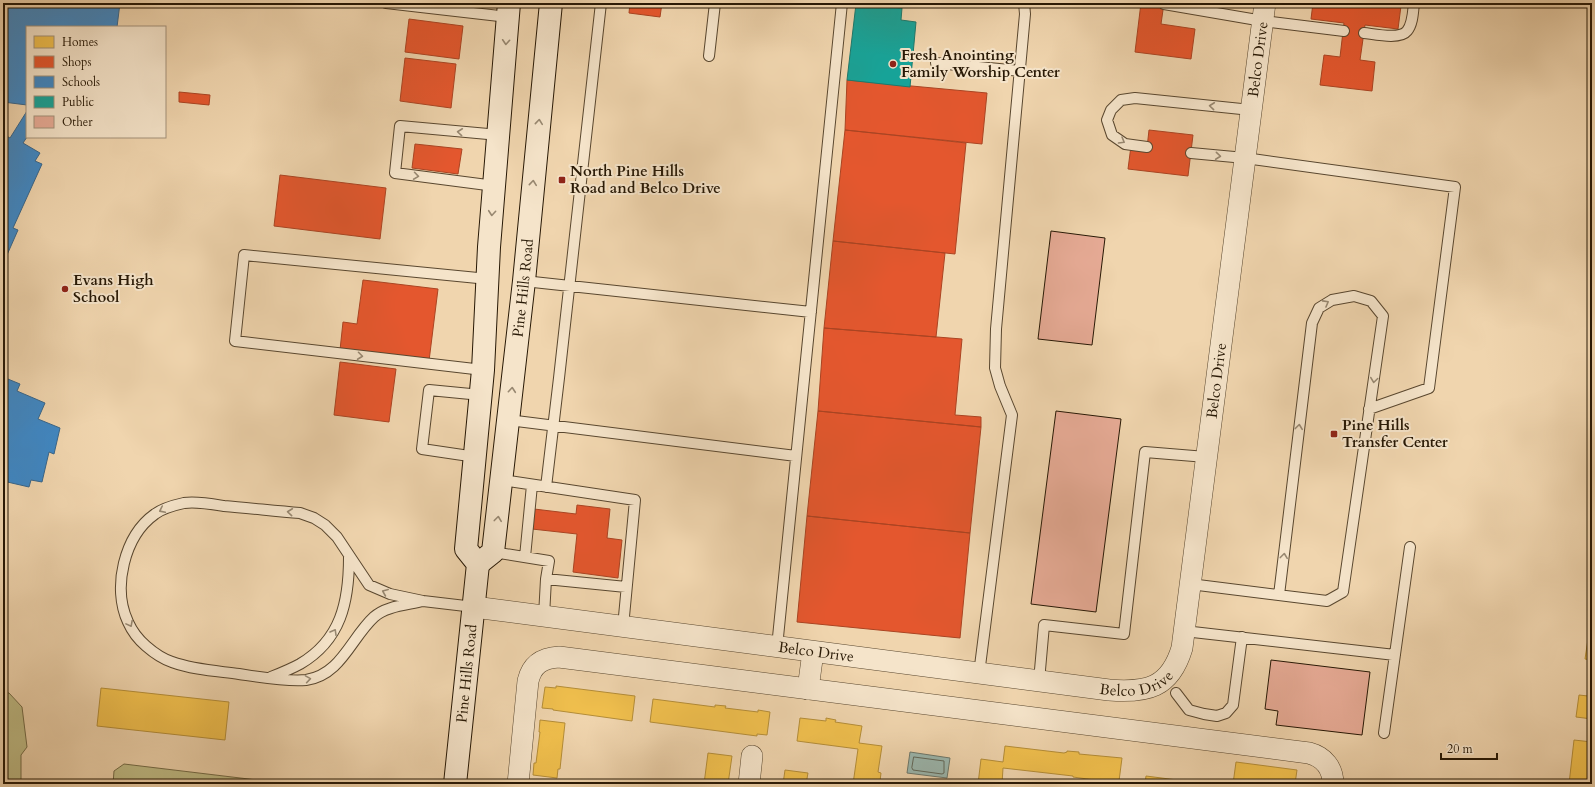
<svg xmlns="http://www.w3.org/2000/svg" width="1595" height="787" viewBox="0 0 1595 787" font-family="Cardo,serif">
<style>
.green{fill:#bfbc86;stroke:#736a46}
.water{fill:#9bb8b0;stroke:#6d786c}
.homes{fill:#f2c14e;stroke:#b58e38}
.shops{fill:#e4572e;stroke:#ab4422}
.schools{fill:#3f88c5;stroke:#38668b}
.public{fill:#17a398;stroke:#1c796c}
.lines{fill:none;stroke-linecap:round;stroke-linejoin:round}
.shore{stroke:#61685a;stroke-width:1}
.building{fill:#e7ab96;stroke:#271805}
.lane-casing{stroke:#59472f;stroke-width:12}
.street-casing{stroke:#59472f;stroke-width:22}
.secondary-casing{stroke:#271805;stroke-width:24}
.lane{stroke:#f5e4ca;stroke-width:10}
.street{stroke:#f5e4ca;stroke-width:21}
.secondary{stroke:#f5e4ca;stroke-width:22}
.oneway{stroke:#988871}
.poi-dot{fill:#8f2418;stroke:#f5e4ca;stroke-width:1.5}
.labels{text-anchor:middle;stroke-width:4;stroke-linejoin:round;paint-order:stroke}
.poi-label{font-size:15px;font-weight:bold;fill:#271805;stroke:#f5e4ca;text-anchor:start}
.street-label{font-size:15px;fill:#271805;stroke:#f5e4ca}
</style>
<rect width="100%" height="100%" fill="#f0d5ae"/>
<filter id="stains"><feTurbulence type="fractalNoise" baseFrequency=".005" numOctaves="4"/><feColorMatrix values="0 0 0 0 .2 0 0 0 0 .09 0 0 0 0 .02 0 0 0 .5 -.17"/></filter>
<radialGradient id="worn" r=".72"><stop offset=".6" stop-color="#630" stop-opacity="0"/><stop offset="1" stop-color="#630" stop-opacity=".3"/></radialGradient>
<path class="green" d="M3,692L9,693L22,707L27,747L21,755V784H3Z
M124,764L290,784H113L114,771Z"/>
<path class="water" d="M910,752L950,758L947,778L907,773Z"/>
<path class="homes" d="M1592,612V660L1585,659Z
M1592,672V719L1576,717L1579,695L1588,696Z
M556,686L635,696L632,721L553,710V709L542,708L545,687L556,688Z
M101,688L229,702L225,740L97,726Z
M653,699L715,707V705L726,706L725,708L758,712V710L770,712L767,735L757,734V736L650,722Z
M800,718L826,721V718L836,720L835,722L862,726L859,743L882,746L878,772L881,773L880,781H877V784H853L858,749L797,741Z
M540,720L565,723L560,769H558L557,778L533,775L534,763H536L540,732H539Z
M1574,740L1592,742V784H1569Z
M1005,746L1064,753L1067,752V751L1079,752V754L1122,758L1119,781L1109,780V782L1073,777V776L1003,768L1002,784H978L981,759L1003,762Z
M708,753L732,756L728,784H704Z
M1236,762L1297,770L1295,784H1233Z
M785,770L808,773L806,784H783Z
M1146,776L1208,784H1145Z"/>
<path class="shops" d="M630,3H662L660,17L629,13Z
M1141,3H1164L1161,24L1195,29L1191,59L1135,52Z
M1313,3H1374L1401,6L1398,29L1365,25L1360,60L1375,62L1372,91L1320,85L1324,55L1340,57L1344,23L1311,19Z
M409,19L463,26L459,59L405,52Z
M405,58L456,64L451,108L400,101Z
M847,80L987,93L982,144L845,130Z
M179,92L210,95L209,105L179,102Z
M845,130L966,143L955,254L833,241Z
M1149,130L1193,135L1188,176L1128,169L1131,146L1147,148Z
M415,144L462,149L458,174L412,168Z
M280,175L386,188L380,239L274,226Z
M833,241L945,253L936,337L824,328Z
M363,280L438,289L429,361L340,350L343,322L357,324Z
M824,328L962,339L955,415L981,417V427L818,411Z
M340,362L396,369L389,422L334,415Z
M818,411L981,427L970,533L807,516Z
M577,505L610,509L607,538L622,540L618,578L573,572L577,534L532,529L534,509L576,514Z
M807,516L970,533L960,638L797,622Z"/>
<path class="schools" d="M3,3H120L117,27H27V105L3,102Z
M27,111V137L23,143L40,153L35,161L42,164L13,228L18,230L3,264V134L10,138Z
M3,377L20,384L17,391L45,403L38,419L60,428L54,454L49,452L42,482L31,480L29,487L3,481Z"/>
<path class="public" d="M856,4L902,8L901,20L916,22L910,87L847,80Z"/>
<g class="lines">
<path class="shore" d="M914,757L944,761V773L942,774L913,770L912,768Z"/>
</g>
<path class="building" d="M1051,231L1105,238L1092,345L1038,339Z
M1056,411L1121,419L1096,612L1031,604Z
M1271,660L1370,672L1362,735L1276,725L1278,711L1265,709Z"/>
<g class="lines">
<g class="lane-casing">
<path id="lane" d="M386,3L508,17
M1164,4L1263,21L1344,31
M1364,33C1374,34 1400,40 1407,31C1413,24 1413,11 1414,3
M709,56L715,3
M936,63L1020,71
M1147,147L1125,144L1112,135L1107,120L1111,110L1121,100L1135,98L1251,110
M1191,153L1245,158L1455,187L1429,388L1369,409
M495,186L395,173L400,126L499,135
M524,281L811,312
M483,370L235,341L244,255L488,279
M508,420L796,456
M476,457L422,449L429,390L481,395
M502,480L635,500L623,627
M546,487L559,378L601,3
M493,552L549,561L546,579
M525,557L532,485
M1190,584L1327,601L1343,592L1383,316L1371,301L1354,296L1332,300L1319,308L1312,323L1279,595
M423,601C407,605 386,606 374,617C351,638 341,675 306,680C287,682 259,677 239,674C217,671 194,670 172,662C163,659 154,653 146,646C139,640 132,631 128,622C112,588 124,536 155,514C163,508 175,505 184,503C196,501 212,504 224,506C249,508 275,511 300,513L314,518L325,525L337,537L369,585L390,594L423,601L474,607
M544,616L546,579L626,587
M1184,631L1395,655
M777,647L842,3
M979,674L1012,415L1000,386L995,368L996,329L1025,14L1024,3
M271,677C281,673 291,669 300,664C341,640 349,602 349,557
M1039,681L1044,625L1124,634L1145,452L1206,457
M1176,693L1189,710L1204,714L1217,716L1226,713L1233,705L1242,637
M1384,733L1410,547"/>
</g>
<g class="street-casing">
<g id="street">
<path id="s1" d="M474,607L1109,690C1147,693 1170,688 1182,648L1265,3"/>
<path d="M808,689L813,652"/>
<path d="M518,784L528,681C532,664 542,658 559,657L1309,753C1324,757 1333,768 1333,784"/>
<path d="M749,784L752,756"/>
</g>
</g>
<g class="secondary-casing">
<g id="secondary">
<path id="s2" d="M478,564L493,552L524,281L551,3"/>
<path id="s3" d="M455,784L478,564L466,549L483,370L489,247L509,3"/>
</g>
</g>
<use href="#lane" class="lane"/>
<use href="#street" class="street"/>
<use href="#secondary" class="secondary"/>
</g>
<defs><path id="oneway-chevron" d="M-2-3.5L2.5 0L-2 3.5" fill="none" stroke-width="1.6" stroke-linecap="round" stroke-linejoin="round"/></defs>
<g class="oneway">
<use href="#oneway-chevron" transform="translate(506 42) rotate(94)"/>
<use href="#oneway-chevron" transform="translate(1212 106) rotate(-174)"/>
<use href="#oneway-chevron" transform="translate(539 122) rotate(-84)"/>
<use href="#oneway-chevron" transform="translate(460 132) rotate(-174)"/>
<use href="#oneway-chevron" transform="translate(1122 141) rotate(30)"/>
<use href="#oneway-chevron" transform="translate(1218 156) rotate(6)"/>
<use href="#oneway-chevron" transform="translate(416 176) rotate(8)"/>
<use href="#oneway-chevron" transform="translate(533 183) rotate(-84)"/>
<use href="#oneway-chevron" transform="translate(492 213) rotate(95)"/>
<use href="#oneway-chevron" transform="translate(1326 303) rotate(-29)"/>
<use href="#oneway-chevron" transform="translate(360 356) rotate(7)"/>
<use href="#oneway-chevron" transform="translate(1374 380) rotate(98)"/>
<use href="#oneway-chevron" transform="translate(512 390) rotate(-85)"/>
<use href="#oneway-chevron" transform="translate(1299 427) rotate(-83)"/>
<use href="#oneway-chevron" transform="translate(162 510) rotate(154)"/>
<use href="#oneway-chevron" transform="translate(290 512) rotate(-174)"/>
<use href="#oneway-chevron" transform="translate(498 519) rotate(-83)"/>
<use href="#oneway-chevron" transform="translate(1284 556) rotate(-83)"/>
<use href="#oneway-chevron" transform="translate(385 592) rotate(-157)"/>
<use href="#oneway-chevron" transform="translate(130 624) rotate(62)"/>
<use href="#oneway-chevron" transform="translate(334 632) rotate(-60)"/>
<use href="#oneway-chevron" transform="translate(308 679) rotate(-9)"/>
</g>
<g class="poi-dot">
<circle cx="893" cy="64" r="4"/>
<rect x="558" y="176" width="8" height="8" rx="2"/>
<circle cx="65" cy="289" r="4"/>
<rect x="1330" y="430" width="8" height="8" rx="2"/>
</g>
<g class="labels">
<g class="poi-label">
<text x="901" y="60">Fresh Anointing<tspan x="901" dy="17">Family Worship Center</tspan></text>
<text x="570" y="176">North Pine Hills<tspan x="570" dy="17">Road and Belco Drive</tspan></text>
<text x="73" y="285">Evans High<tspan x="73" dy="17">School</tspan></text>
<text x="1342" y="430">Pine Hills<tspan x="1342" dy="17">Transfer Center</tspan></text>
</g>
<g class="street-label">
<text dy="5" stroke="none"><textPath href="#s1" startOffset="1328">Belco Drive</textPath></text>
<text dy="5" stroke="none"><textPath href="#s2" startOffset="285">Pine Hills Road</textPath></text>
<text dy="5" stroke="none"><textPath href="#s1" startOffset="1004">Belco Drive</textPath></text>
<text dy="5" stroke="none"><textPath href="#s1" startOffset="345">Belco Drive</textPath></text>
<text dy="5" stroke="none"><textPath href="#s3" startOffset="111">Pine Hills Road</textPath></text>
<text dy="5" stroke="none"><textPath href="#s1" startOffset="669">Belco Drive</textPath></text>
</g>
</g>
<rect width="1595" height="787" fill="none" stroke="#f0d5ae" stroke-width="16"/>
<rect x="4" y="4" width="1587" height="779" fill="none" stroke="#271805" stroke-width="2"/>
<rect x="8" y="8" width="1579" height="771" fill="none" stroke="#271805"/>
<rect x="26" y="26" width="140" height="112" fill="#f5e4ca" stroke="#a3927b"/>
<rect x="34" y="36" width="20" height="12" fill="#f2c14e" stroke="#a3927b"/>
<text x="62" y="46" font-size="12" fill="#271805">Homes</text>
<rect x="34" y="56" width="20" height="12" fill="#e4572e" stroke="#a3927b"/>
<text x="62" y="66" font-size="12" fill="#271805">Shops</text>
<rect x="34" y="76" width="20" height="12" fill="#3f88c5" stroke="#a3927b"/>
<text x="62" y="86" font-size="12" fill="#271805">Schools</text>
<rect x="34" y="96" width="20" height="12" fill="#17a398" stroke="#a3927b"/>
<text x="62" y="106" font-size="12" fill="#271805">Public</text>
<rect x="34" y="116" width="20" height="12" fill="#e7ab96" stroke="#a3927b"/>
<text x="62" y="126" font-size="12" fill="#271805">Other</text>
<path d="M1441 753v6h56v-6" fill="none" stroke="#271805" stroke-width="2"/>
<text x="1447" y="753" font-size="12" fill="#271805" stroke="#f5e4ca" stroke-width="3" paint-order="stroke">20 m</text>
<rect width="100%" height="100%" filter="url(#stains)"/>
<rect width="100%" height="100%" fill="url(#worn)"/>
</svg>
